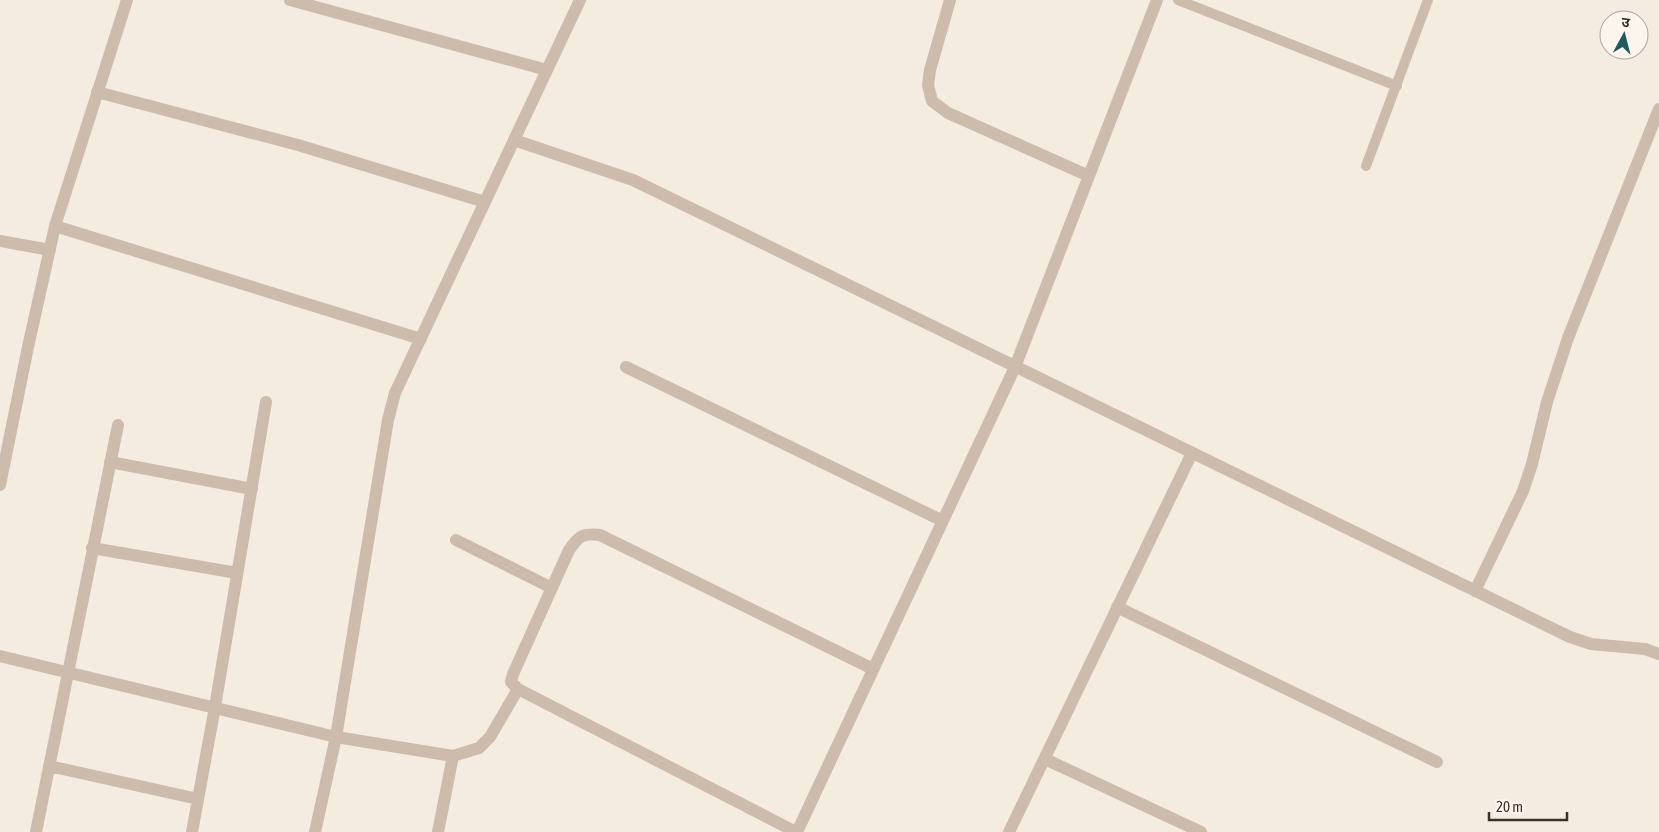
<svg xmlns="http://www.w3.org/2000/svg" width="1659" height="832" viewBox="0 0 1659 832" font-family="'Asap Condensed','Noto Sans Devanagari',sans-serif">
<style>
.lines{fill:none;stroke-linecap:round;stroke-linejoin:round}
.service{stroke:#cdbbac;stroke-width:10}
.minor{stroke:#cdbbac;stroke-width:12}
</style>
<rect width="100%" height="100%" fill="#f4ebe1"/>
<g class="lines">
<path class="service" d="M1178,0L1397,86
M1366,166L1428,0"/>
<path class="minor" d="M290,0L547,70
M950,0L930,70L928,85L932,101L948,113L1089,176
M97,92L298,145L485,202
M514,140L633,180L1570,637L1591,644L1645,649L1659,654
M55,226L421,339
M0,241L50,250
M626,367L943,521
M110,462L252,489
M0,485L28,347L55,226L127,0
M456,540L552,588
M92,548L237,573
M1475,591L1523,491L1532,464L1547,402L1568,338L1659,109
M1117,607L1437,762
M0,656L336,737L453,756L438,832
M453,756L479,748L490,737L518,689
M1045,759L1201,832
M49,766L198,799
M36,832L118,425
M192,832L215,707L266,402
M315,832L336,737L388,420L395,393L580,0
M796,832L518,689L511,682L513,674L569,550C579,536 582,533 600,535L873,669
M797,832L1015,367L1157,0
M1009,832L1192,453"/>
</g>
<g transform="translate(1624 35) rotate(7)"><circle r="24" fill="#fbf5ee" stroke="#aea6a0"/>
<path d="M0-4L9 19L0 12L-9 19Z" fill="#1f5a5e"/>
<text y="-8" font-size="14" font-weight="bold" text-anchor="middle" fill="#3b302b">उ</text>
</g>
<path d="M1489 812v8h78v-8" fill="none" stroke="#3b302b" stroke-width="2.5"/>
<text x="1496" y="812" font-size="15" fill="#3b302b" stroke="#fbf5ee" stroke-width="4" paint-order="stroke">20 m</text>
</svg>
